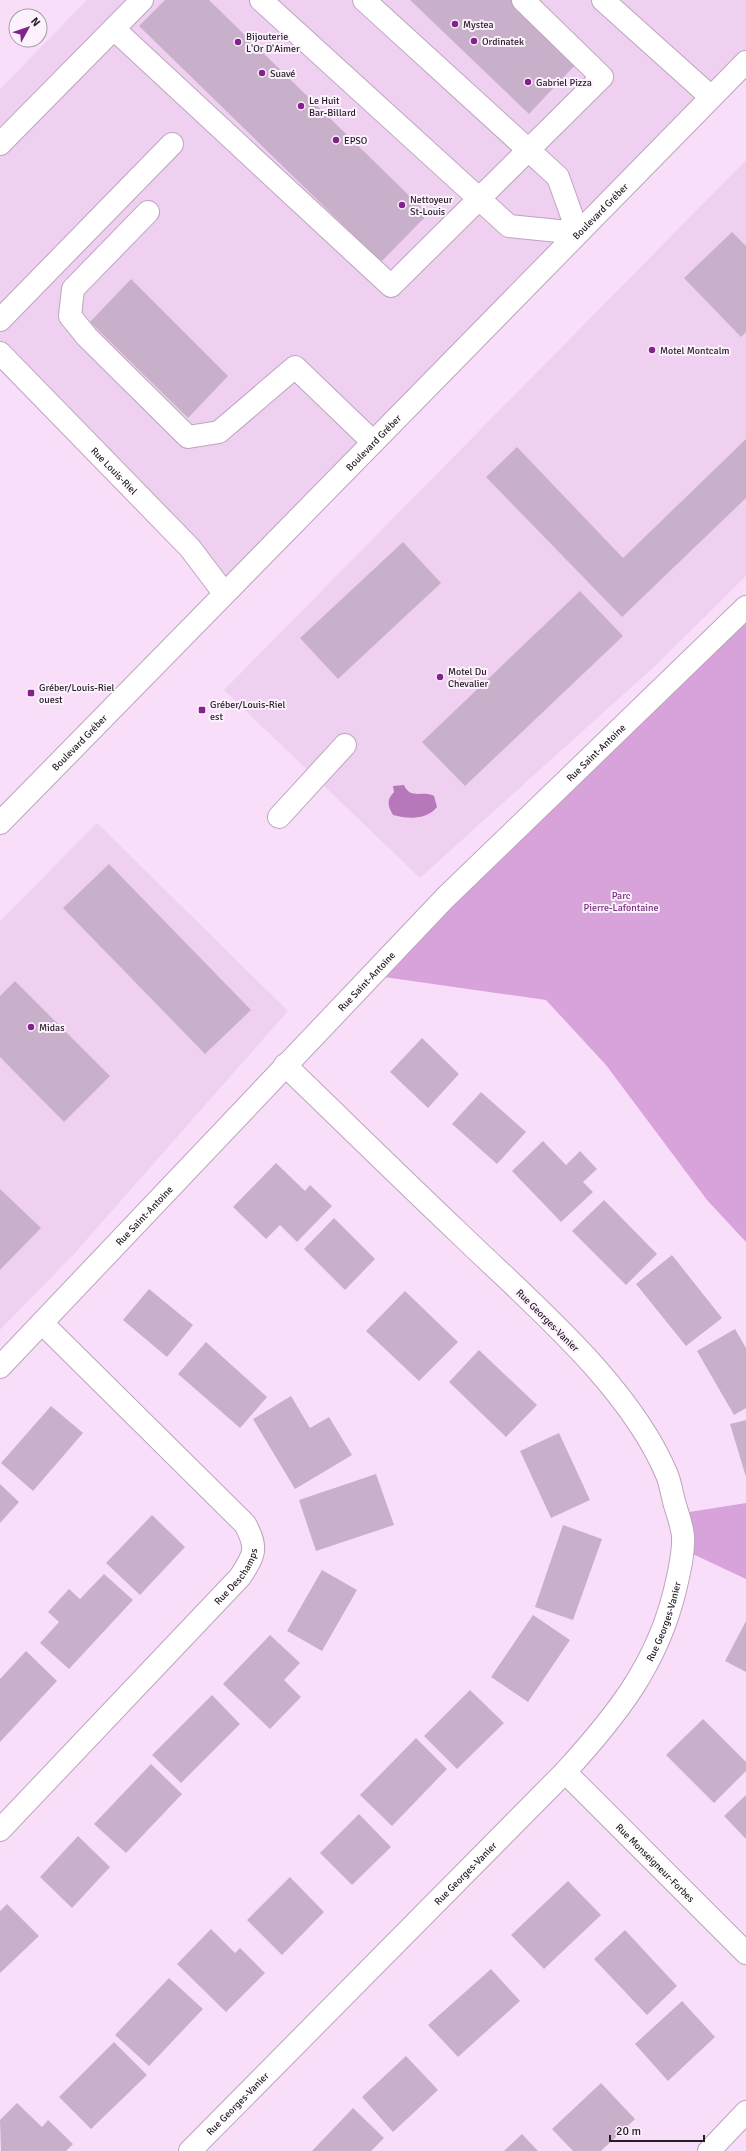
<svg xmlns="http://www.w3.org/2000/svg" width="746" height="2151" viewBox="0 0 746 2151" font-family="Signika,sans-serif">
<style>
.built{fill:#efd0f1}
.green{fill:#d8a2db}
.water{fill:#b678ba}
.building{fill:#c9b0ca}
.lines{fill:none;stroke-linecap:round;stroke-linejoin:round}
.minor-casing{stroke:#bda4be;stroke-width:24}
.major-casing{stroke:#bda4be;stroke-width:24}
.minor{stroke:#fff;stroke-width:22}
.major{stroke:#fff;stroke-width:22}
.poi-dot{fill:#84228c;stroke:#fcf2fd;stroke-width:1.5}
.labels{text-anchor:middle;stroke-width:4;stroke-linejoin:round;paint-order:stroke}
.poi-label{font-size:10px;fill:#271d27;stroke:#fcf2fd;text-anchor:start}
.street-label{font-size:10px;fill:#271d27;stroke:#fcf2fd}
.park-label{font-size:10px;fill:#782e7e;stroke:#fcf2fd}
</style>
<rect width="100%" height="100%" fill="#f9defa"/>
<path class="built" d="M87,0H746V61L224,593L0,354V89Z
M746,160V576L657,664L420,878L224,690Z
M97,823L288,1011L74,1254L0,1330V921Z"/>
<path class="green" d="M746,607V1242L707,1200L606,1065L546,1000L370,975Z
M746,1503V1579L682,1549L677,1514Z"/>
<path class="water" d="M404,785C410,800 423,790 434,796L437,807C427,820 408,819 393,815C388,806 386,800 394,792L393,786Z"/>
<path class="building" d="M165,0H209L428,214L381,262L139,26Z
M410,0H511L577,63L529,114Z
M732,232L746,246V332L741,337L684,278Z
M131,279L228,376L188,418L90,322Z
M746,439V498L622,617L486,477L517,447L623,558Z
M403,542L441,583L338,679L300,638Z
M580,591L623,636L465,786L422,742Z
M109,864L251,1010L205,1054L63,908Z
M15,981L110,1076L64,1122L0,1057V996Z
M422,1038L459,1074L428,1108L390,1072Z
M481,1092L526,1132L497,1164L452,1124Z
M543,1141L566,1165L580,1151L597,1169L583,1182L593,1192L561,1222L512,1171Z
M276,1163L305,1191L310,1185L332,1206L297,1242L280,1225L266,1239L233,1207Z
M0,1189L41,1228L0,1270Z
M604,1200L657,1254L626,1285L572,1231Z
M334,1218L375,1259L345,1290L304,1249Z
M672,1255L722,1318L686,1346L636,1284Z
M149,1289L193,1325L167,1357L123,1320Z
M405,1291L458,1342L419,1381L366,1331Z
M735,1329L746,1348V1408L734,1415L697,1351Z
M206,1342L267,1397L240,1428L178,1374Z
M479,1350L537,1405L506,1437L449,1382Z
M291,1396L310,1428L329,1417L352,1455L295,1489L253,1419Z
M51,1406L83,1433L33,1491L1,1463Z
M746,1420V1477L730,1424Z
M559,1433L590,1500L551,1518L520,1451Z
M376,1474L394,1525L316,1551L299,1500Z
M0,1484L19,1502L0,1523Z
M152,1515L185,1547L140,1595L106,1563Z
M563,1525L602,1539L573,1620L535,1607Z
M322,1570L357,1590L322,1651L287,1631Z
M104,1574L133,1600L69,1669L40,1643L59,1622L48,1612L69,1589L80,1599Z
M533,1615L570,1640L528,1702L491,1677Z
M746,1621V1672L725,1661Z
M270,1635L300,1663L284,1680L301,1697L270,1729L223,1684Z
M26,1651L57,1681L0,1742V1679Z
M470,1690L504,1723L457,1769L424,1736Z
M212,1695L240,1724L181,1783L152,1755Z
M703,1719L746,1762V1771L714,1803L666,1755Z
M416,1738L447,1769L392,1826L360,1795Z
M151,1764L182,1794L126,1853L94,1824Z
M746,1795V1839L724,1816Z
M359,1814L391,1847L352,1885L320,1853Z
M78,1836L110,1867L72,1908L40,1877Z
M290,1877L324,1912L282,1955L247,1920Z
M568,1881L601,1915L544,1969L511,1935Z
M7,1904L39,1936L0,1973V1911Z
M211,1929L235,1953L240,1948L265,1973L226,2012L177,1964Z
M625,1930L677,1986L647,2015L594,1959Z
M491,1969L520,2001L458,2057L428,2025Z
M169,1978L203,2009L149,2066L115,2035Z
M682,2001L715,2037L668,2081L635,2044Z
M114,2042L147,2075L91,2129L59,2097Z
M406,2056L438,2090L393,2132L362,2097Z
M601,2083L635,2119L601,2151H573L552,2129Z
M17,2103L42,2127L48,2120L73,2144L66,2151H1L0,2120Z
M353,2108L384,2138L371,2151H312Z
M522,2134L538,2151H504Z"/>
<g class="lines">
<g class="minor-casing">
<g id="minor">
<path d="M261,0L509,226L578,233L558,177L364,0"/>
<path d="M603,0L711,97"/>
<path d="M114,29L391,286L602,77L523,0"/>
<path d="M0,144L142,0"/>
<path d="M148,212L73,289L70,316L87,337L188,437L219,432L295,367L373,442"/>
<path d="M0,320L172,144"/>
<path id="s1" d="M0,353L190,548L224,593"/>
<path d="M279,817L345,745"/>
<path id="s2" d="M0,1367L445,898L746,607"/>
<path id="s3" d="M565,1772L746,1953"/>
<path id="s4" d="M0,1830L240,1577C255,1554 258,1548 245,1524L42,1323"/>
<path id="s5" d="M190,2151L565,1772C616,1716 657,1665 675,1590C679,1573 684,1553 683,1536C682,1526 678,1515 675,1505C672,1495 671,1485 667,1475C630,1385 529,1301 460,1234C401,1178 343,1121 285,1065"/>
<path d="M709,2151L746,2112"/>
</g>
</g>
<g class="major-casing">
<g id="major">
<path id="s6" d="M0,823L746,62"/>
</g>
</g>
<use href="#minor" class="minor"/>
<use href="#major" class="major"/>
</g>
<g class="poi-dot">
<circle cx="455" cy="24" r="4"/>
<circle cx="474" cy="41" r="4"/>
<circle cx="238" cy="42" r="4"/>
<circle cx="262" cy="73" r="4"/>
<circle cx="528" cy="82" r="4"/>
<circle cx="301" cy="106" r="4"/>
<circle cx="336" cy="140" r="4"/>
<circle cx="402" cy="205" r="4"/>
<circle cx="652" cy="350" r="4"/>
<circle cx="440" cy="677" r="4"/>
<rect x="27" y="689" width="8" height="8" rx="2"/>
<rect x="198" y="706" width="8" height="8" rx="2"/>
<circle cx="31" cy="1027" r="4"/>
</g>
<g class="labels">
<g class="poi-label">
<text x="463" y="28">Mystea</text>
<text x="246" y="40">Bijouterie<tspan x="246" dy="12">L'Or D'Aimer</tspan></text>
<text x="482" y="45">Ordinatek</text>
<text x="270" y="77">Suavé</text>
<text x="536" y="86">Gabriel Pizza</text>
<text x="309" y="104">Le Huit<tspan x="309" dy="12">Bar-Billard</tspan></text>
<text x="344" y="144">EPSO</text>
<text x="410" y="203">Nettoyeur<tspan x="410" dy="12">St-Louis</tspan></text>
<text x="660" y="354">Motel Montcalm</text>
<text x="448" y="675">Motel Du<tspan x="448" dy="12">Chevalier</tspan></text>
<text x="39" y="691">Gréber/Louis-Riel<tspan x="39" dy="12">ouest</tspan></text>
<text x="210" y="708">Gréber/Louis-Riel<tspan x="210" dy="12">est</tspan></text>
<text x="39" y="1031">Midas</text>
</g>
<g class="street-label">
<text dy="4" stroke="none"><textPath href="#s6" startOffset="857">Boulevard Gréber</textPath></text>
<text dy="4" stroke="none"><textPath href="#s6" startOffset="533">Boulevard Gréber</textPath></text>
<text dy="4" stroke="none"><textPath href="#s1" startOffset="164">Rue Louis-Riel</textPath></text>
<text dy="4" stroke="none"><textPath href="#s6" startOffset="113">Boulevard Gréber</textPath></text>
<text dy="4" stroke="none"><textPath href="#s2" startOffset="856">Rue Saint-Antoine</textPath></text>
<text dy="4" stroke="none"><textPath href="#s2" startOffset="532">Rue Saint-Antoine</textPath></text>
<text dy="4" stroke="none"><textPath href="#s2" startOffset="209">Rue Saint-Antoine</textPath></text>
<text transform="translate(548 1320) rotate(45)" y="4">Rue Georges-Vanier</text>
<text dy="4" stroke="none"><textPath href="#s4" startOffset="347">Rue Deschamps</textPath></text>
<text dy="4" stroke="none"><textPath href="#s5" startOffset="715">Rue Georges-Vanier</textPath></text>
<text dy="4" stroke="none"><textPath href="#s3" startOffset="128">Rue Monseigneur-Forbes</textPath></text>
<text dy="4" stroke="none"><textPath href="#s5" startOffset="391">Rue Georges-Vanier</textPath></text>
<text dy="4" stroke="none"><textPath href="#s5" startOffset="67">Rue Georges-Vanier</textPath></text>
</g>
<g class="park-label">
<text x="621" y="899">Parc<tspan x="621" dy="12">Pierre-Lafontaine</tspan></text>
</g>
</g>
<g transform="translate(28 28) rotate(50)"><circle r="19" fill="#fcf2fd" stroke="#a79da7"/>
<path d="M0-3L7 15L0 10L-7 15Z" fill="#84228c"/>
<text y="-6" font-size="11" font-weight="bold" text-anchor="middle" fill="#271d27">N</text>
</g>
<path d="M610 2135v6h94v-6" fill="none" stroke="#271d27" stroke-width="2"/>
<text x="616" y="2135" font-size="12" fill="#271d27" stroke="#fcf2fd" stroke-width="3" paint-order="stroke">20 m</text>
</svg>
